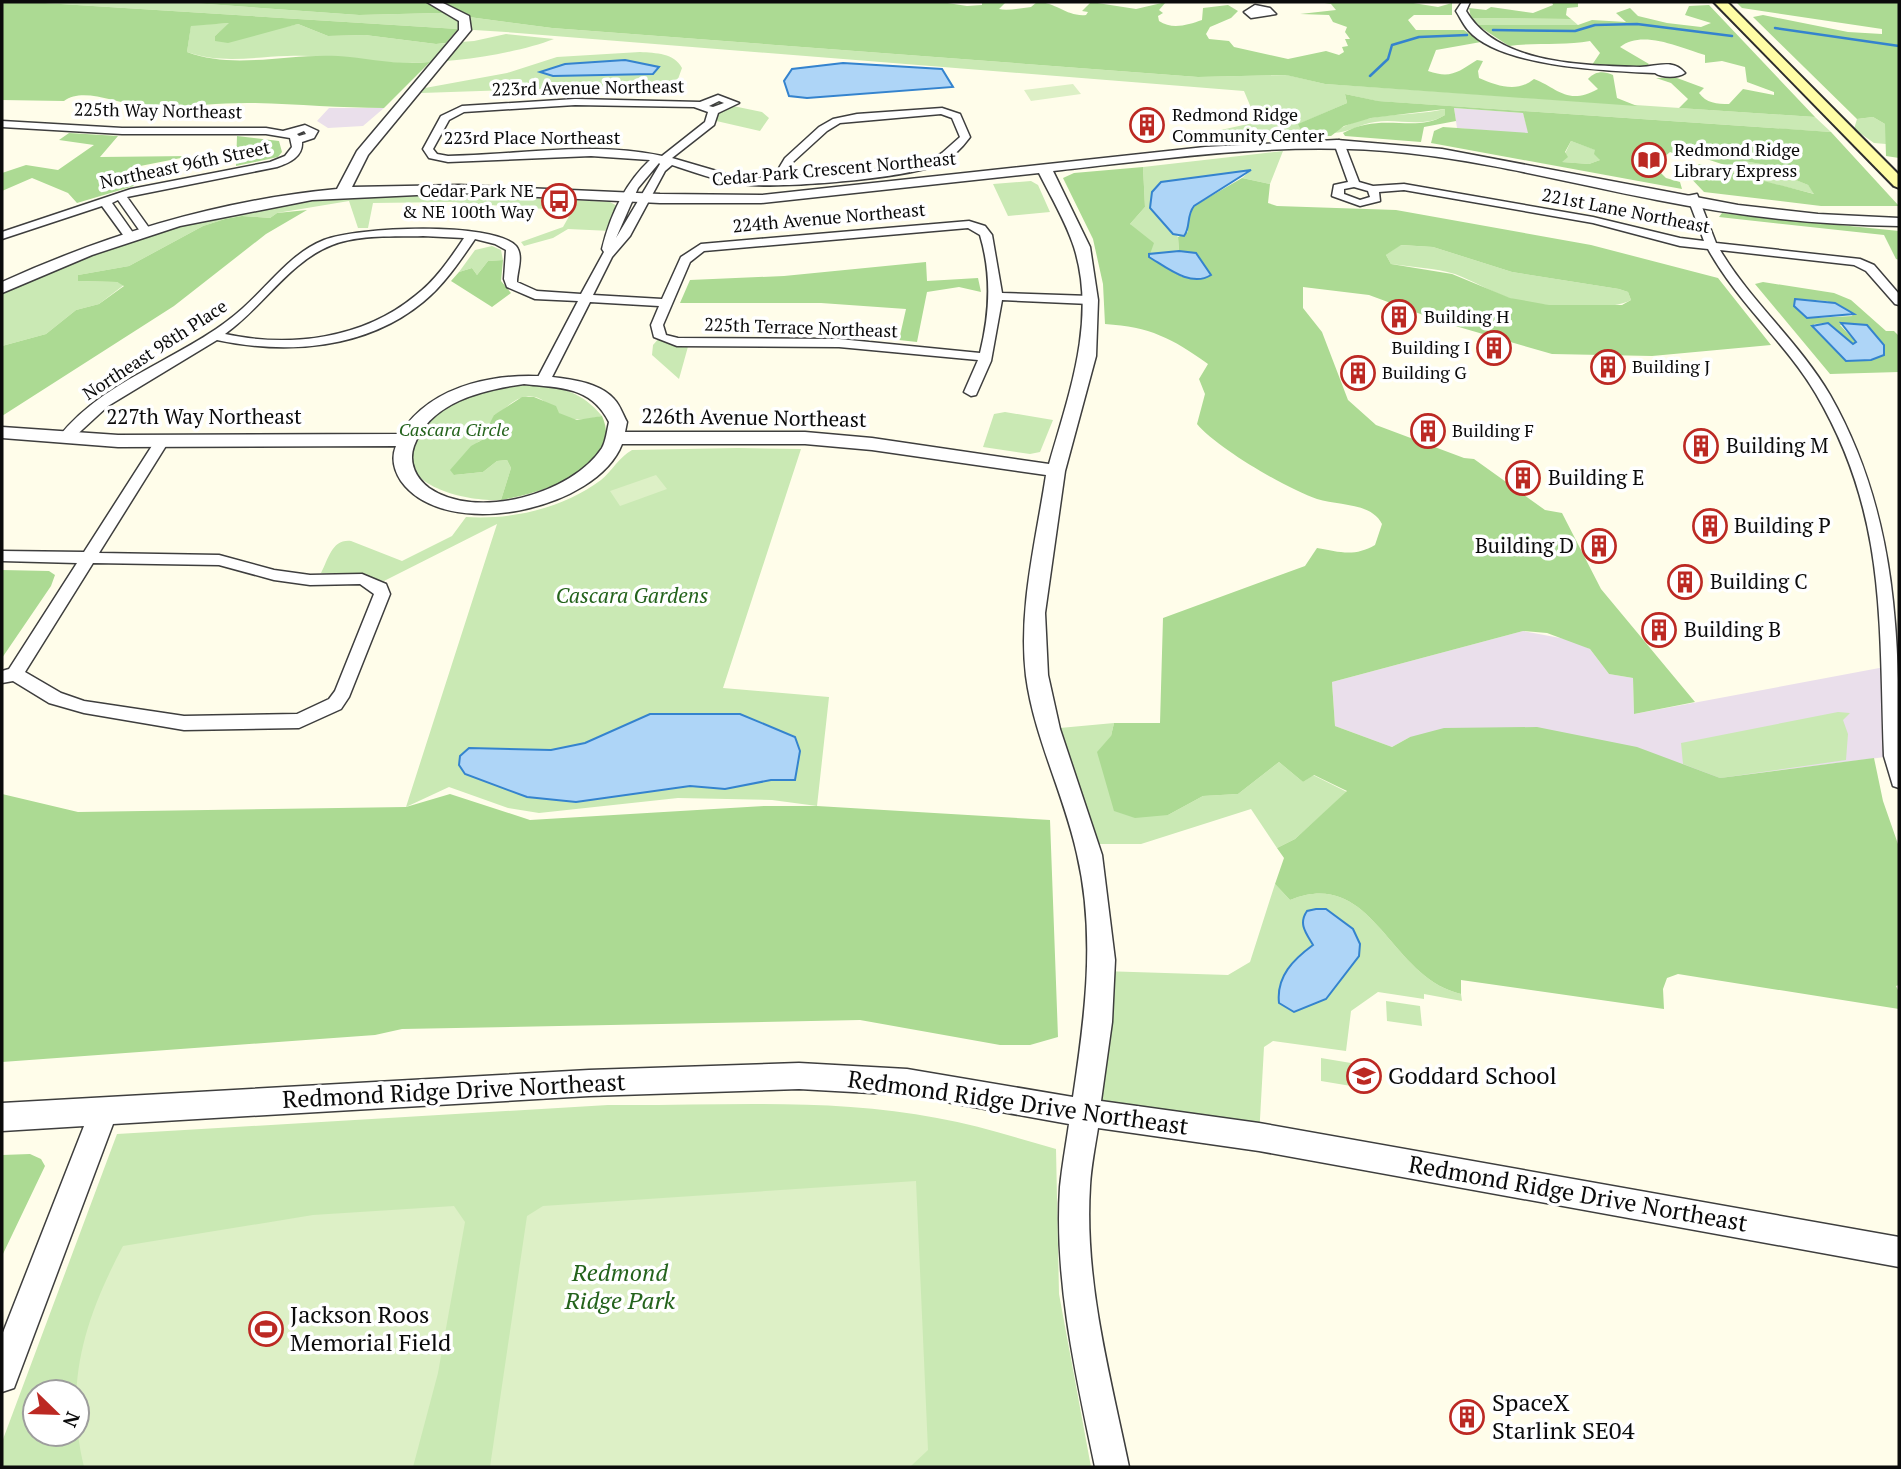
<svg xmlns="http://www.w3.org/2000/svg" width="1901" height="1469" viewBox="0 0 1901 1469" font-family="'PT Serif',serif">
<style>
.industrial{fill:#eadfeb}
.green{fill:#cae9b4;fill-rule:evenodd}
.forest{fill:#acda93;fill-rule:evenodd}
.pitch{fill:#ddf0c6}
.water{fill:#aed5f7;stroke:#3483ce;stroke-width:2}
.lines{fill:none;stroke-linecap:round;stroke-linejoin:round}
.stream{stroke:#3483ce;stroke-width:2.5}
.minor-casing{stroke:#3e3e3e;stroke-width:3}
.tertiary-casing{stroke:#3e3e3e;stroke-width:3}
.secondary-casing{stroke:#2d2d2d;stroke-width:4}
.minor{fill:#fff;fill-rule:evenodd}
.tertiary{fill:#fff;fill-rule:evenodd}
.secondary{fill:#fffda5;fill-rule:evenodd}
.labels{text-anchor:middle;stroke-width:7;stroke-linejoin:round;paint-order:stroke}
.far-street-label{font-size:18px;fill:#0b0b0b;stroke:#fff}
.far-poi-label{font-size:18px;fill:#0b0b0b;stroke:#fff;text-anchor:start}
.far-park-label{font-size:18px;font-style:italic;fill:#24631c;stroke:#fff}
.street-label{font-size:21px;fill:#0b0b0b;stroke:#fff}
.poi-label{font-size:21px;fill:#0b0b0b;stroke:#fff;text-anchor:start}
.park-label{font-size:21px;font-style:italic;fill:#24631c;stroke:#fff}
.near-poi-label{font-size:24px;fill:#0b0b0b;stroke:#fff;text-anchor:start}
.near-street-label{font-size:24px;fill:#0b0b0b;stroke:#fff}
.near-park-label{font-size:24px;font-style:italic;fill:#24631c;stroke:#fff}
</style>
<rect width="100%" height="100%" fill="#fffdea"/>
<path class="industrial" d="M329,108H384L363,126L328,128L317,121Z
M1454,108L1523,113L1529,134L1457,128Z
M1523,631L1571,640L1590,649L1609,674L1633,678L1634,714L1890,666L1893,756L1720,778L1410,737L1392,747L1335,726L1332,682Z"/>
<path class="green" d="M29,2H179L359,15L439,13L552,28L1198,77L1287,75L1325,84L1815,117L1831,132L1377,101L1345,94L1347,103L1299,124L1303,134L1195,144L1189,137L1257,122L1244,91L506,32Z
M1881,2H1899L1886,156V144L1874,143L1854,129L1857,119L1873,117L1885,124Z
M1471,18L1571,19L1578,25H1477Z
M230,23L215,36L267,31L298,24L328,36L365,35L436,44L474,41L506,34L554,39C512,55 444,64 400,63C363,62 325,54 287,56C253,57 220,64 187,52L191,25Z
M640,52C656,53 674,53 682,68L678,79L660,85L421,93L425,88L507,73L557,57Z
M723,98L732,101L733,106L762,112L769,118L760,131L712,120L714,114L702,105Z
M1445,109V115C1422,129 1399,118 1375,122C1360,124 1348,133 1333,133C1366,110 1407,118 1445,109Z
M1571,141L1596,150L1600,160L1589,164L1561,162Z
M1283,151L1270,184L1242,178L1250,171L1152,192L1150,208L1178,237L1179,251L1149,254L1130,224L1145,207L1143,167Z
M1744,161L1795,170L1787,176L1808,185L1815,194L1724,172Z
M1031,181L1038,185L1050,212L1008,216L993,184Z
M439,193L610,202L619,207L611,231L568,229L553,238L524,246L521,242L563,227L572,211L451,202L373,203L368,228H358L349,201L277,213L270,218L242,216L225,219L203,226L129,266L78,275V281L117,282L124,285L99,304L76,310L46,334L2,346V294C98,247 204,213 311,200C353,195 396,195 439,193Z
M1400,245L1433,247L1512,272L1619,289L1628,292L1631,300C1609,313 1534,306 1509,298C1490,291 1473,281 1455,274C1435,268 1412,267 1391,264L1386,255Z
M492,246L501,250L503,260L488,261L477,275L472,268L459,272L475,250Z
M660,337L689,343L679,379L652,355L653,345Z
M532,385C562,387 582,392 602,416C589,419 577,422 564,416C548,409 543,391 521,398C511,401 504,411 494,415L492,435L478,442L454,475L483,472L497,461L507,460L511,468L501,500C457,502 372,478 429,422C455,395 496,386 532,385Z
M1005,412L1053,420L1040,452L1030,454L983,447L994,414Z
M738,448L801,449L723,688L829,697L817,806L772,800L678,798L539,813L508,808L449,787L406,807L497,524L384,581L351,573H321C329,558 332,539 351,541L402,561L452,536L466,517C513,520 563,508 601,480C612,471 619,457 632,450Z
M1838,712L1850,713L1843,720L1848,734L1846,760L1720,778L1683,764L1681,743Z
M1114,723L1111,736L1168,815L1203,796L1238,794L1279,762L1303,782L1313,775L1347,792L1295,839L1277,848L1251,809L1141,844H1087L1049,729Z
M1275,884L1290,900C1374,866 1388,977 1461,994L1462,1001L1424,994V999L1378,992L1351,1011L1346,1051L1273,1041L1264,1047L1259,1137L1083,1112L1102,971L1228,975L1250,962Z
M1386,1001L1420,1006L1422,1026L1387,1021Z
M1321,1058L1357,1064V1087L1321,1081Z
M608,1105C716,1106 831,1097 937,1118C977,1125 1017,1138 1056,1149L1059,1294L1091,1467H2V1442L117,1134ZM35,1392H77V1434H35Z"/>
<path class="forest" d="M2,2H29L458,29L446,43L436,44L365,35L328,36L298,24L228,43L215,41V36L229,23L191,26L187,52C234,70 289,53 338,56C369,58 399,66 430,62L384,108C341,108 298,104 255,103C215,102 177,109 137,105C115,103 83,87 64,101L2,100Z
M179,2H941L967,6L982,5V2H1006L999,9C1008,11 1021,8 1031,7L1037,2C1056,2 1067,17 1086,15L1088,12L1082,11L1091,2L1136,9L1166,2L1159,10L1163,13L1158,16L1159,21C1172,30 1188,25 1202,20L1203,8L1228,5L1238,11L1231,18L1210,27L1206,34L1209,39L1229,41L1234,47L1288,59L1326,51L1339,55L1344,52L1342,47L1348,46L1345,39H1350L1345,32L1347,27L1333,22L1329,15L1300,14L1336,10L1331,4L1318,2H1407L1438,7L1452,3V15H1414L1408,20L1416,30H1464L1481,42L1436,50L1428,71C1451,79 1458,72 1477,60L1483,61L1478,71L1479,78C1498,86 1517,93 1534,79C1558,88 1567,106 1598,89L1588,79C1596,71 1603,71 1613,75L1617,98L1637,106L1325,84L1286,75L1198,77L552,28L439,13L359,15Z
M1552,2H1578V7L1567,8L1566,15L1571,19L1471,18L1469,8L1486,10L1491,7L1533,13L1553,5Z
M1736,2H1899V158L1886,156L1885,124L1873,117L1857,119L1753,17L1763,15L1848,32L1882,34V29L1742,8Z
M1709,5L1815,117L1679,108L1688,99L1671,83L1656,78H1677L1704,88L1699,93C1706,103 1717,104 1729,104L1743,89L1774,95V92L1747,82L1745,67L1722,61L1705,63V55C1681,48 1642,29 1620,47L1649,64L1644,68L1592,65L1600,53L1590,41C1564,46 1536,42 1509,46L1477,25H1578L1592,20L1626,22L1616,13L1630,8L1638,16L1667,23L1701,27L1711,23L1685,15L1689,6Z
M1345,94L1378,101L1831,132L1899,206H1821L1704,192L1684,171H1692L1699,164L1814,194L1808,185L1786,176L1794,170L1744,161L1734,168L1688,153L1684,157L1670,152L1654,166L1666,178L1680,182L1682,189L1431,143L1434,131L1443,127L1528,133L1523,113L1454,108L1456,121L1424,127L1421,142L1345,136L1343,133C1382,111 1415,134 1445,115V109L1371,118L1344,126L1331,136H1304L1298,124L1347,103ZM1571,141L1595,150L1594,154L1600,160L1589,164L1562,162L1568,157L1565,152Z
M69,133L118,136L100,157L191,156L130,168L134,186L77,203L68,193L32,178L2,191V173L26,165L58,170L94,145L59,140Z
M237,136L279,141L282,152L278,157L236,166Z
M1143,167L1145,207L1130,224L1154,243L1149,257L1182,277L1207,278L1196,253L1179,251L1178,237L1188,232V214L1194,206L1242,178L1270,184L1268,203L1277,206L1396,210L1591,245L1718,278L1771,345L1652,356L1552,354L1445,323L1369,295L1303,287V308L1322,332L1348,400L1376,425L1464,458L1474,459L1545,510L1562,513L1601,589L1695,702L1634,714L1633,678L1609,674L1590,649L1547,633L1523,631L1332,682L1335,726L1392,747L1410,737L1444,728L1537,727L1637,747L1720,778L1874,758L1883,801L1899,847V985L1896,986L1899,992V1009L1678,974L1667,978L1663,989L1664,1009L1461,980V994C1388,977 1374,866 1290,900L1275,884L1284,858L1277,848L1295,839L1347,791L1314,775L1303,782L1279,762L1238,794L1203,796L1168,815L1135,818L1114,811L1097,752L1111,736L1114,723H1160L1163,618L1305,566L1317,548C1339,552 1355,557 1375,545L1382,524C1371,502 1338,506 1317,499C1287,489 1217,448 1197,424L1205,394L1199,379L1208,364C1172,338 1150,327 1105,324L1103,284L1093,239L1063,178L1074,173ZM1401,245L1433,247L1512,272L1619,289L1628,292L1631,300L1622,305H1549L1510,298L1452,274L1391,264L1386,255Z
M307,210L266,234L174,306L2,416V346L46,334L76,310L99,304L124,286L117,282L78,281V275L129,266L203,226L225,219L242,216L270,218L277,213Z
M1722,213L1899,231V260L1896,259L1884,235L1719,217Z
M503,260L501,281L511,293L492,307L451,281L459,272L472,268L477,275L488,261Z
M926,262L927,281L978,278L981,292L959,287L927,292L917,342L899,340L906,309L821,303H680L690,280L784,276Z
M1763,282L1834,293L1851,300L1886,331H1894L1899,336V372L1830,374L1755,284ZM1796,299L1827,301L1853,316L1813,318ZM1828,323L1853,344L1856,342L1840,325H1867L1884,345L1846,361L1813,328L1814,324Z
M522,397H534L556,406L559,413L577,420L602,416C626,469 538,494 501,500L511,468L507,460L497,461L483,472L454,475L450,470L471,446L491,435L486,431L494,415Z
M2,570L49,571L55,575L51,586L2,658Z
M2,794L78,812L406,807L450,794L530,820L764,806H817L1050,820L1058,1037L1030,1045H1000L860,1020L402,1029L375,1035L2,1062Z
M30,1154L41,1159L45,1166L2,1256V1155Z"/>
<path class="pitch" d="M1073,84L1081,94L1031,101L1024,90Z
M656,475L667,489L620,506L610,491Z
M916,1181L928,1450L911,1466L490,1467L527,1216L543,1206Z
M454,1206L465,1222L438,1373L413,1467H84C64,1384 84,1320 123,1246L313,1215Z"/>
<path class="water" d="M625,60L659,67L653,74L553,76L540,72L565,64Z
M843,63L942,69L953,87L807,98L789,96L784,81L792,69Z
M1251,170L1194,206C1186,216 1191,227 1184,236L1173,234L1150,208L1152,192L1161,182Z
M1179,251L1196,253L1211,275C1191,288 1166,267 1149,257V254Z
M1795,299L1835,303L1854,314L1807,318L1794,306Z
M1828,323L1853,344L1856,342L1841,323L1867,325L1884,345V355L1871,360L1846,361L1812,326Z
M650,714H740L795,737L800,751L795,780H771L725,789L690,786L576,802L527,797L465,774L459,765L460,756L469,748L551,750L585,743Z
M1316,909H1326L1353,929L1360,944L1359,956L1326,999L1294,1012L1279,1003C1276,976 1294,959 1313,945C1306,933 1298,924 1307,911Z"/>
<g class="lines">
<path class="stream" d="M1775,28L1899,46
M1493,30L1575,31L1595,25L1637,24L1732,36
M1370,76L1388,59L1392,45L1419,37L1467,35"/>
<g class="minor-casing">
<path id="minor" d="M1462,2H1470L1466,11C1498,65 1584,65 1640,67C1657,67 1672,58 1685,73C1678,78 1662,78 1655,73C1608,71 1499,67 1468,30C1463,24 1460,17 1456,11Z
M1255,5L1270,8L1276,14L1251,18L1244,12Z
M718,95L739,103L718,113L714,125L672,158L737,177L779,178V168L785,158L819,127L833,119L857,114L942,108L960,114L970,137C962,148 951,159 938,165C899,179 781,189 740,184C717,181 694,172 672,165L665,171L630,236L612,257L593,295L662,299L681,257L701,244L969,221L985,226L992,235L1002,293L1090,296L1096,300L1090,304L1002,300L991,361L976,395L971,396L964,392L978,360L839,347L677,346L654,337L651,325L659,306L590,302L551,379L544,383L537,379L578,301L535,299L507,287L504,279L506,250L495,244L475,239C460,261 444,285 423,302C366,349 287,355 217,340L108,406L70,441H60L58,438C105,377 188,358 243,308C269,285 291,253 324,240C356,227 492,221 516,246C524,256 517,271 517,282L537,291L581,294L604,252L602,249C610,216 625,183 650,160L591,156L448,162L429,158L423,149L441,116L462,106L575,99L700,102ZM719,101L724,103L713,107L709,106ZM575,105L694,107L708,112L705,122L662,156C592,141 518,155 448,156L437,154L433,149L449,120L464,112ZM941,114L952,118L960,137L942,153L929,161L865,171L790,177L789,168L793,162L827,131L840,123ZM659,163L660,164L616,238L638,188ZM968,228L980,235C992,275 990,313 980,353L839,339L678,338L666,335L663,325L690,262L704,251ZM423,236L464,238C450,259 435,281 415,296C363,339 290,348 225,334C262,308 290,261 332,245C360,234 395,237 423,236Z
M2,121L122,128H266L283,131L305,125L318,131L314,138L302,142C303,157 289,163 277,167L127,197L152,232L150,234H142L118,200L112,203L136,237L134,239H126L102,206L2,239V232L131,189L270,162L285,156L292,147L290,138L266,134H122L2,127ZM304,131L306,134L299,136L297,134Z
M1339,140L1344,143L1359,182L1373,186L1404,184L1593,217L1680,238L1704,241L1687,196L1697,194L1716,243L1860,259L1874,265L1899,294V305L1895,304L1866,271L1854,265L1720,250C1751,302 1799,342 1830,395C1901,520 1899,647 1899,788L1893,786L1884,756C1879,622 1887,515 1816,394C1785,342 1737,302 1708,249L1680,246L1593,223L1404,190L1379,192L1380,201L1360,206L1332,196L1334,185L1348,182L1334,143ZM1354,187L1368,191L1370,197L1360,200L1344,194V189Z
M162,437L169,441L99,553L219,555L274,570L310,575L362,574L386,584L390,594L349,697L341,709L299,728L184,730L84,713L49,703L13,681L2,683V671L9,669L77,563L2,561V551L84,552L157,438ZM93,563L219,565L274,580L310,585L360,584L374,594L335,691L329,699L297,714L184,716L84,701L61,693L25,672Z"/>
</g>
<g class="tertiary-casing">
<path id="tertiary" d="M427,2H441L469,16L471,30L368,155L352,187L459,185L660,194L761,195L1205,147L1337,140L1442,149L1738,205L1818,214L1899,218V226C1817,225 1737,216 1657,200C1574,184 1491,162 1407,153C1289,140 1170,158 1053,171L1090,247L1098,300L1096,356L1065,471L1045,613L1048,675L1060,729L1102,855L1115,960L1112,1022L1101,1101L1259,1123L1899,1237V1267L1259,1151L1098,1128C1095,1147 1091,1167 1090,1186C1084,1281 1110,1375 1129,1467H1095C1076,1376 1054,1281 1060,1187C1062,1166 1066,1145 1069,1124L907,1095L799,1089L589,1096L113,1124L14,1388L2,1392V1335L84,1126L2,1131V1103L589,1070L799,1063L907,1069L1073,1097C1085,1017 1096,935 1077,854C1064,794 1034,737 1026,676C1018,609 1036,541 1046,475L872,450L805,444H622C597,510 445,543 401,481C394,470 391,458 396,446L118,447L2,438V427L118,435L400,434C433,382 503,371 560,378C577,380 602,385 614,399C620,405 623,415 627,422L625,432H805L872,438L1049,464C1069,394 1097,319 1074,247C1066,222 1051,197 1039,173L761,203H660L459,193L312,200L180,226L92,255L2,293V282C108,234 220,200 337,189L357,151L459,30V21ZM524,384C560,388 591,386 609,422C607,430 606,441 602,448C572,494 476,521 429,488C416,478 408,463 414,446C430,402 482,390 524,384Z"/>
</g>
<g class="secondary-casing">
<path id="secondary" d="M1714,2H1727L1899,175V188L1894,186Z"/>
</g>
<use href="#minor" class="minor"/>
<use href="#tertiary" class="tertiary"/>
<use href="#secondary" class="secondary"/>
</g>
<defs>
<g id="building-ring" transform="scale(1.75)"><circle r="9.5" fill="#fff" stroke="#bc2923" stroke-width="1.5"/><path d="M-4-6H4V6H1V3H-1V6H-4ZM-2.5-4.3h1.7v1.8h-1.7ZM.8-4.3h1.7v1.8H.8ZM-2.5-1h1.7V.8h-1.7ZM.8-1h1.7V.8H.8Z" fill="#bc2923"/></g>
<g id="library-ring" transform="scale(1.75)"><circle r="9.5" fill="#fff" stroke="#bc2923" stroke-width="1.5"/><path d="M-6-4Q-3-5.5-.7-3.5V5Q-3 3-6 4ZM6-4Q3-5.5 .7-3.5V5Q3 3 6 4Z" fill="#bc2923"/></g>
<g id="bus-ring" transform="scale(1.75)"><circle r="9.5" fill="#fff" stroke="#bc2923" stroke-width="1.5"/><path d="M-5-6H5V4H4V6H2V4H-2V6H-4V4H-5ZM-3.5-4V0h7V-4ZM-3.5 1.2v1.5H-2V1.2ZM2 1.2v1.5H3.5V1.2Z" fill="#bc2923"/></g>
<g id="school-ring" transform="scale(1.75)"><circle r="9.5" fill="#fff" stroke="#bc2923" stroke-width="1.5"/><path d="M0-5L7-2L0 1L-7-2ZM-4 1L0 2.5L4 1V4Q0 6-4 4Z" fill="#bc2923"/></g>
<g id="stadium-ring" transform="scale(1.75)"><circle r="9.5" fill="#fff" stroke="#bc2923" stroke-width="1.5"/><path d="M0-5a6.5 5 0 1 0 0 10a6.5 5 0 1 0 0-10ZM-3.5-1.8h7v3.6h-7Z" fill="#bc2923"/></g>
</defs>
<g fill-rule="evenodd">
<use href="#building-ring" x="1147" y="125"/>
<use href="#library-ring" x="1649" y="160"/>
<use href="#bus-ring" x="559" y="201"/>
<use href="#building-ring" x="1399" y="317"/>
<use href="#building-ring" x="1494" y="348"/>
<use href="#building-ring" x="1608" y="367"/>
<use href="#building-ring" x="1358" y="373"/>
<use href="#building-ring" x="1428" y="431"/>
<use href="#building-ring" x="1701" y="446"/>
<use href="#building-ring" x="1523" y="478"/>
<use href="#building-ring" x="1710" y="526"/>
<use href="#building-ring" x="1599" y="546"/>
<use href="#building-ring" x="1685" y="582"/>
<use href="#building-ring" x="1659" y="630"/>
<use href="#school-ring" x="1364" y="1076"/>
<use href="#stadium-ring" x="266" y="1329"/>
<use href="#building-ring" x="1467" y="1417"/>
</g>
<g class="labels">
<g class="far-street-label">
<text transform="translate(588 88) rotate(-1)" y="6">223rd Avenue Northeast</text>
<text transform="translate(158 111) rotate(1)" y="6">225th Way Northeast</text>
<text x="532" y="144">223rd Place Northeast</text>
<text transform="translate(185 165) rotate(-12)" y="6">Northeast 96th Street</text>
<text transform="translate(834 169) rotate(-5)" y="6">Cedar Park Crescent Northeast</text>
<text transform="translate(1626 211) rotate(11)" y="6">221st Lane Northeast</text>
<text transform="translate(829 218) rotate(-5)" y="6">224th Avenue Northeast</text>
<text transform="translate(801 328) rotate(2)" y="6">225th Terrace Northeast</text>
<text transform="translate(155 350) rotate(-33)" y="6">Northeast 98th Place</text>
</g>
<g class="far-poi-label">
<text x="1172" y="121">Redmond Ridge<tspan x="1172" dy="21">Community Center</tspan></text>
<text x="1674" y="156">Redmond Ridge<tspan x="1674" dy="21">Library Express</tspan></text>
<text x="534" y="197" text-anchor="end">Cedar Park NE<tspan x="534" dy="21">&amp; NE 100th Way</tspan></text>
<text x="1424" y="323">Building H</text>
<text x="1470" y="354" text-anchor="end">Building I</text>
<text x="1632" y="373">Building J</text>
<text x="1382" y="379">Building G</text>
<text x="1452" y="437">Building F</text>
</g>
<g class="far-park-label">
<text x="454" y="436">Cascara Circle</text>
</g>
<g class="street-label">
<text x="204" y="424">227th Way Northeast</text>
<text transform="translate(754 418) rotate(1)" y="7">226th Avenue Northeast</text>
</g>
<g class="poi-label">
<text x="1726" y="453">Building M</text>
<text x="1548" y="485">Building E</text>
<text x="1734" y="533">Building P</text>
<text x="1574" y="553" text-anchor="end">Building D</text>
<text x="1710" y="589">Building C</text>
<text x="1684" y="637">Building B</text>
</g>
<g class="park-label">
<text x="632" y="603">Cascara Gardens</text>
</g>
<g class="near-poi-label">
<text x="1388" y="1084">Goddard School</text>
<text x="290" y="1323">Jackson Roos<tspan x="290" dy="28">Memorial Field</tspan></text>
<text x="1492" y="1411">SpaceX<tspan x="1492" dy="28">Starlink SE04</tspan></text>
</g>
<g class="near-street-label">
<text transform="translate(454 1091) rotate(-3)" y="8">Redmond Ridge Drive Northeast</text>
<text transform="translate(1018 1103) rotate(8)" y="8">Redmond Ridge Drive Northeast</text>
<text transform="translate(1578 1194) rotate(10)" y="8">Redmond Ridge Drive Northeast</text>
</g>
<g class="near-park-label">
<text x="620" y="1281">Redmond<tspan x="620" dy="28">Ridge Park</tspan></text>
</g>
</g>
<rect width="1901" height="1469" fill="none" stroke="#0b0b0b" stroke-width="7"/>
<g transform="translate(56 1413) rotate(113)"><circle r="33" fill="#ffffff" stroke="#9d9d9d" stroke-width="2"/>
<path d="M0-5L12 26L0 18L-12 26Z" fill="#bc2923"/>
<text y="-10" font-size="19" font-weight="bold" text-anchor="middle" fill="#0b0b0b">N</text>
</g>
</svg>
